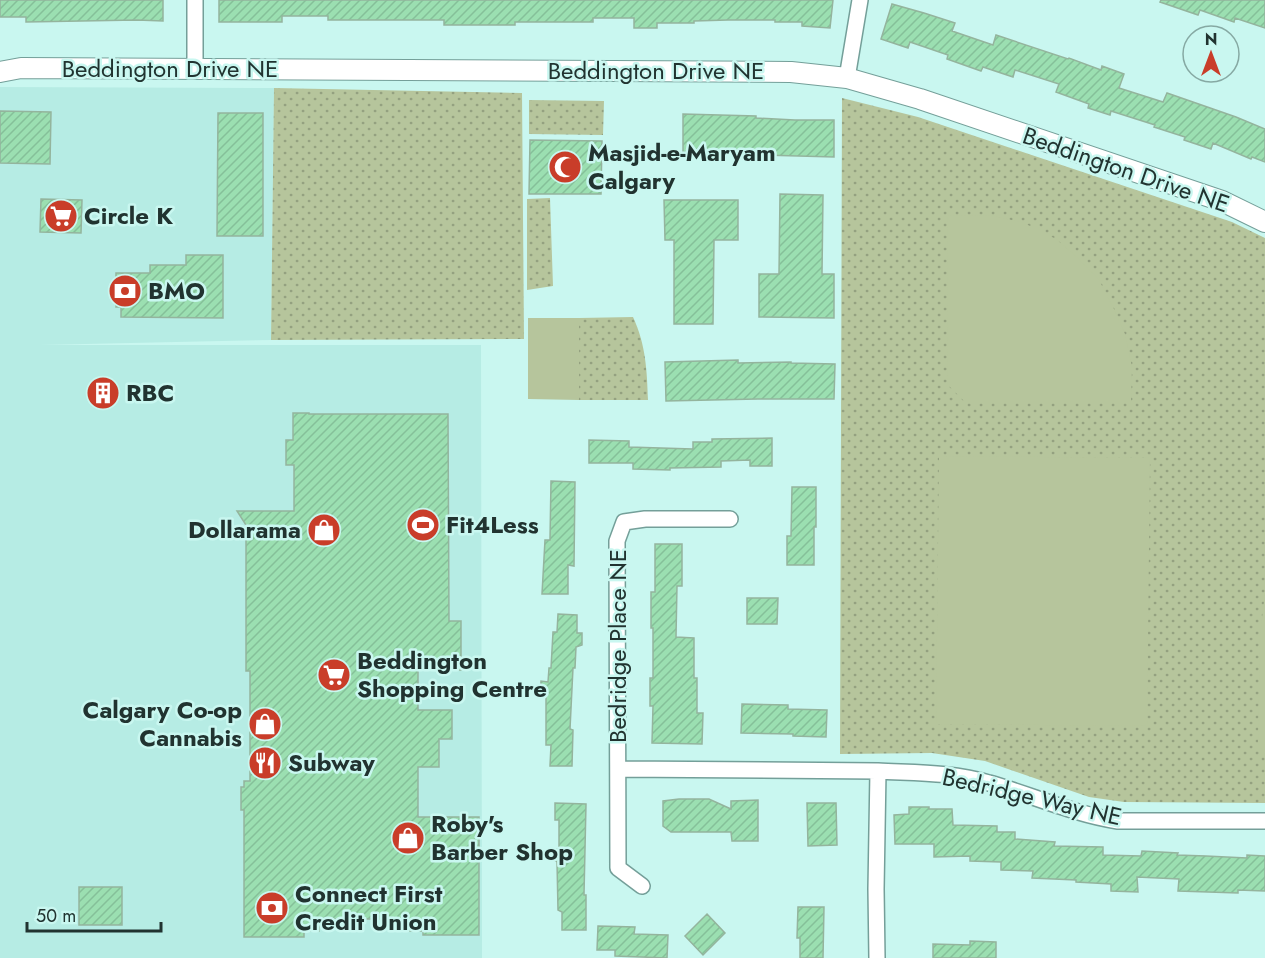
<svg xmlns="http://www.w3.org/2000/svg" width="1265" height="958" viewBox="0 0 1265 958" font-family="Jost,sans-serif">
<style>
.built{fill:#b6ece4}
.green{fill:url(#green-dots)}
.pitch{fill:#b6c59c}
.building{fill:url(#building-hatch);stroke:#94b49d;stroke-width:1.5}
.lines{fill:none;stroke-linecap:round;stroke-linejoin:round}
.minor-casing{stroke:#749f99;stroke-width:18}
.tertiary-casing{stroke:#749f99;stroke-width:22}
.minor{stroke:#fff;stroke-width:15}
.tertiary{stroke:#fff;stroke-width:20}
.labels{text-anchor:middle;stroke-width:5;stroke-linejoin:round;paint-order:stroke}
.street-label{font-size:24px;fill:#213330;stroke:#c9f7f0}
.poi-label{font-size:24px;font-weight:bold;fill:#213330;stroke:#c9f7f0;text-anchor:start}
</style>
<defs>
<pattern id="green-dots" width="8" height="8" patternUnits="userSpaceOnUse" patternTransform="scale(1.5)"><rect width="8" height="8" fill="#b6c59c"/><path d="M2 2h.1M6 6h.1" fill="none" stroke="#94a180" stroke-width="1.8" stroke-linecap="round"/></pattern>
<pattern id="building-hatch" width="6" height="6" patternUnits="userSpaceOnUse" patternTransform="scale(1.5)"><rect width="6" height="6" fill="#9bdfb1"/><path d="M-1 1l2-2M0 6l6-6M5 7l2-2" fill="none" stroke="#85c099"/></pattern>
</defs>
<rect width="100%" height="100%" fill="#c9f7f0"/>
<path class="built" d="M0,87L274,88L271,340L40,345H481L482,958H0Z"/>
<path class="green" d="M274,88L522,93L524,339L271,340Z
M842,98L918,117L1232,222L1265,238V803L1124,802L1089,797L985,761L932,753L840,754Z
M529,100L604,101L603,135L529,134Z
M550,198L553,286L527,290V199Z
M633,317C646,345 647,371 648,400H579V318Z"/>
<path class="pitch" d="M990,215L1024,223L1056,239L1077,257L1099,280L1114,309L1125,334L1132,367L1131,401H964L948,385L947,216Z
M528,318H579V400L528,399Z
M939,456L1150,458L1147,726L936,724Z
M1265,593V754L1258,744L1260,635Z"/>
<path class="building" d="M0,0H163V21L137,20L26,22V17H0Z
M219,0H833L830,28L802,26V22H775V20H728L694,21V23H657V28H634V18H593V22H515V25H444V20H328V16H282V22H219Z
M1161,0H1265V28L1235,18L1234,22L1200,10L1198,15L1160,2Z
M892,4L924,13L955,23L952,31L993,45L996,35L1068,59L1069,58L1101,70L1102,66L1124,74L1119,88L1163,102L1167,93L1236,117L1265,129V162L1252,157L1251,159L1213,143L1211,149L1184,140L1185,137L1154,127L1155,125L1111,111L1110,115L1088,108L1089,104L1056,92L1059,84L1015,70L1013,77L983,67L981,71L947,59L948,55L910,42L908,48L881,39Z
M0,111L51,112L50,164L0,163Z
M218,113H263V236H217Z
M683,114L756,116V118L795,120H834V157L759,155V150H714V153H683Z
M530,140L602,141L601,194H529Z
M780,194L823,195L822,274H834V318L759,317V274H779Z
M41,199L82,200L81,233L40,232Z
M664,200H738V240H714L713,324H674V240H665Z
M186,255H223V318L121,317V307H116V273H150V265H186Z
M738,360V363L791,362V363L835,364L834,399H758L666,401L665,362Z
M293,413H309V414H448L449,621H461V670H418V710H452V739H439V767H418V817H479V935H423V931H407V919H319V931H304V937H244V810H241V787H244V781H250V671H246V525L237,511H294V465H286V440H293Z
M772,438V466H750V460L721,461V467L670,468V470L633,469V463H589V440L629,441V447L693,449V442H712V439Z
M551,481L575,482L574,566L568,565V594H542L545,540H550Z
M792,487H816V527H814V565H787V536H791Z
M655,544H682V586H677L676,637L694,638V678H697V713H703L702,744L652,743L653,706H650V678H653V628H651V592H655Z
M747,598H778L777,624H747Z
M558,614L577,615V633H582V645L576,647L575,668H573L570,729L573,730L572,766H550L551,745H546V696L540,695L541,681L548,682L549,668H551L553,632H557Z
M742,704L788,705V709L827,710L826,737L793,736V734L741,733Z
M679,799H709L731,809V801L758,800V841H732L731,832H671L663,826V801Z
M555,803L586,804L584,895H586V930H562V912L558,910L557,862L554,860V849H559V820H555Z
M807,803H836L837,845L808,846Z
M909,807H929V809H952L953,825L997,826V832H1015V839L1055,842L1054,846L1103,847V855L1141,856L1142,851L1178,853L1177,855L1206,856L1247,858V855L1265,856V891L1238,890V893L1178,891L1179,879L1137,877L1138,892L1111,891V884L1076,882V880L1032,878L1033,871L1001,870V862L970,861V856L934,857V844H895L894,815L909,814Z
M79,887H122V925H79Z
M798,907H824L823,958H800V938H797Z
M707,914L725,933L703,955L685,936Z
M598,926L635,927L634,934L668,935L667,958L615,956V950H597Z
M970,941L996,942V958H933V944L970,945Z"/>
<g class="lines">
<g class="minor-casing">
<path id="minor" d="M195,69V0
M847,78L860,0
M618,769L878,771
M642,886L618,868L617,541L624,522L645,519H730
M877,958L876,889L878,771C915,773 953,772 989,783C1032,795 1073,814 1118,821H1265"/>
</g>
<g class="tertiary-casing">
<path id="tertiary" d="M0,72L21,68L791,72L847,78L920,99L1222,201L1265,222"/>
</g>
<use href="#minor" class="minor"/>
<use href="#tertiary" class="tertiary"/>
</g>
<defs>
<g id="mosque-disc" transform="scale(1.725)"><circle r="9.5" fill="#c93d29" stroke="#c9f7f0"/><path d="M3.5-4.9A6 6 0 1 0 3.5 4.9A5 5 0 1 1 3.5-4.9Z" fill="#fff"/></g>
<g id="supermarket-disc" transform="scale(1.725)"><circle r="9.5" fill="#c93d29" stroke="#c9f7f0"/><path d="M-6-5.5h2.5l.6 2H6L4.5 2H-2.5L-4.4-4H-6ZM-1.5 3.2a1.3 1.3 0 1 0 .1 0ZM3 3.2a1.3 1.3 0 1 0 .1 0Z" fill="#fff"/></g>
<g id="bank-disc" transform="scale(1.725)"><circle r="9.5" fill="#c93d29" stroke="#c9f7f0"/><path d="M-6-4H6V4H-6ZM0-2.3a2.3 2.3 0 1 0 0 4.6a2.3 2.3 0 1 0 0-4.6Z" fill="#fff"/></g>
<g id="building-disc" transform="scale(1.725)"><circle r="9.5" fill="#c93d29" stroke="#c9f7f0"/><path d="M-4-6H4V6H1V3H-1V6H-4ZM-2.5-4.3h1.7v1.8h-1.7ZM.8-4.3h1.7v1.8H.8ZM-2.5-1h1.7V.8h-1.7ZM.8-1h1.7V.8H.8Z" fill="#fff"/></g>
<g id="stadium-disc" transform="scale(1.725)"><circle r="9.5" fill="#c93d29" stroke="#c9f7f0"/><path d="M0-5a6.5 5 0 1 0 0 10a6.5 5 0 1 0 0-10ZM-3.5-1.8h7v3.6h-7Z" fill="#fff"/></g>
<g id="shop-disc" transform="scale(1.725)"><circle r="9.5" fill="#c93d29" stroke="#c9f7f0"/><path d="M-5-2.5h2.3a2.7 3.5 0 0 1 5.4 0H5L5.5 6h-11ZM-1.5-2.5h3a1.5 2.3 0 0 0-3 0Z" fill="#fff"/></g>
<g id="restaurant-disc" transform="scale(1.725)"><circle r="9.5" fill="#c93d29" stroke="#c9f7f0"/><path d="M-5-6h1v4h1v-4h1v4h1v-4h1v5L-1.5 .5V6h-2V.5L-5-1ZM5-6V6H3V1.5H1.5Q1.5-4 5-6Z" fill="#fff"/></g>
</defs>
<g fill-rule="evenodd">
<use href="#mosque-disc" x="565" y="167"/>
<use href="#supermarket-disc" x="61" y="216"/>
<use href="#bank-disc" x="125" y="291"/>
<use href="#building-disc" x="103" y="393"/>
<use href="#stadium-disc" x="423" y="525"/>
<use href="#shop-disc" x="324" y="530"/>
<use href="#supermarket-disc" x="334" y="675"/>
<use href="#shop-disc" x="265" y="724"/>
<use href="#restaurant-disc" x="265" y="763"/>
<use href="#shop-disc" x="408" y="838"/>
<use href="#bank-disc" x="272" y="908"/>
</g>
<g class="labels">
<g class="street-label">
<text x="170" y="77">Beddington Drive NE</text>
<text x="656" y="79">Beddington Drive NE</text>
<text transform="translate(1126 170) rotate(19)" y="8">Beddington Drive NE</text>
<text transform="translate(618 646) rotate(-90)" y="8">Bedridge Place NE</text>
<text transform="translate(1032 797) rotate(13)" y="8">Bedridge Way NE</text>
</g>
<g class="poi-label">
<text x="588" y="161">Masjid-e-Maryam<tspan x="588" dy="28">Calgary</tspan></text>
<text x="84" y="224">Circle K</text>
<text x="148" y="299">BMO</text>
<text x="126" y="401">RBC</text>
<text x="446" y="533">Fit4Less</text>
<text x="301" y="538" text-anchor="end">Dollarama</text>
<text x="357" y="669">Beddington<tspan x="357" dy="28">Shopping Centre</tspan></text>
<text x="242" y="718" text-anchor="end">Calgary Co-op<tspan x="242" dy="28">Cannabis</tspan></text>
<text x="288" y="771">Subway</text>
<text x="431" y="832">Roby's<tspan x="431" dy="28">Barber Shop</tspan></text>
<text x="295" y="902">Connect First<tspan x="295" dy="28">Credit Union</tspan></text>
</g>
</g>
<g transform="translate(1211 54)"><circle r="28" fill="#c9f7f0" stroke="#86a9a3" stroke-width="1.5"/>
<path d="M0-4.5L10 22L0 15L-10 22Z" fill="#c93d29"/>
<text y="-9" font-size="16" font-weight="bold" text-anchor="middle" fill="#213330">N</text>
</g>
<path d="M27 922v9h134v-9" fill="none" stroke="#213330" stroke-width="3"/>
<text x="36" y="922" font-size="18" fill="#213330" stroke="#c9f7f0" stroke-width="4.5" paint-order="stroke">50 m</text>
</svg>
